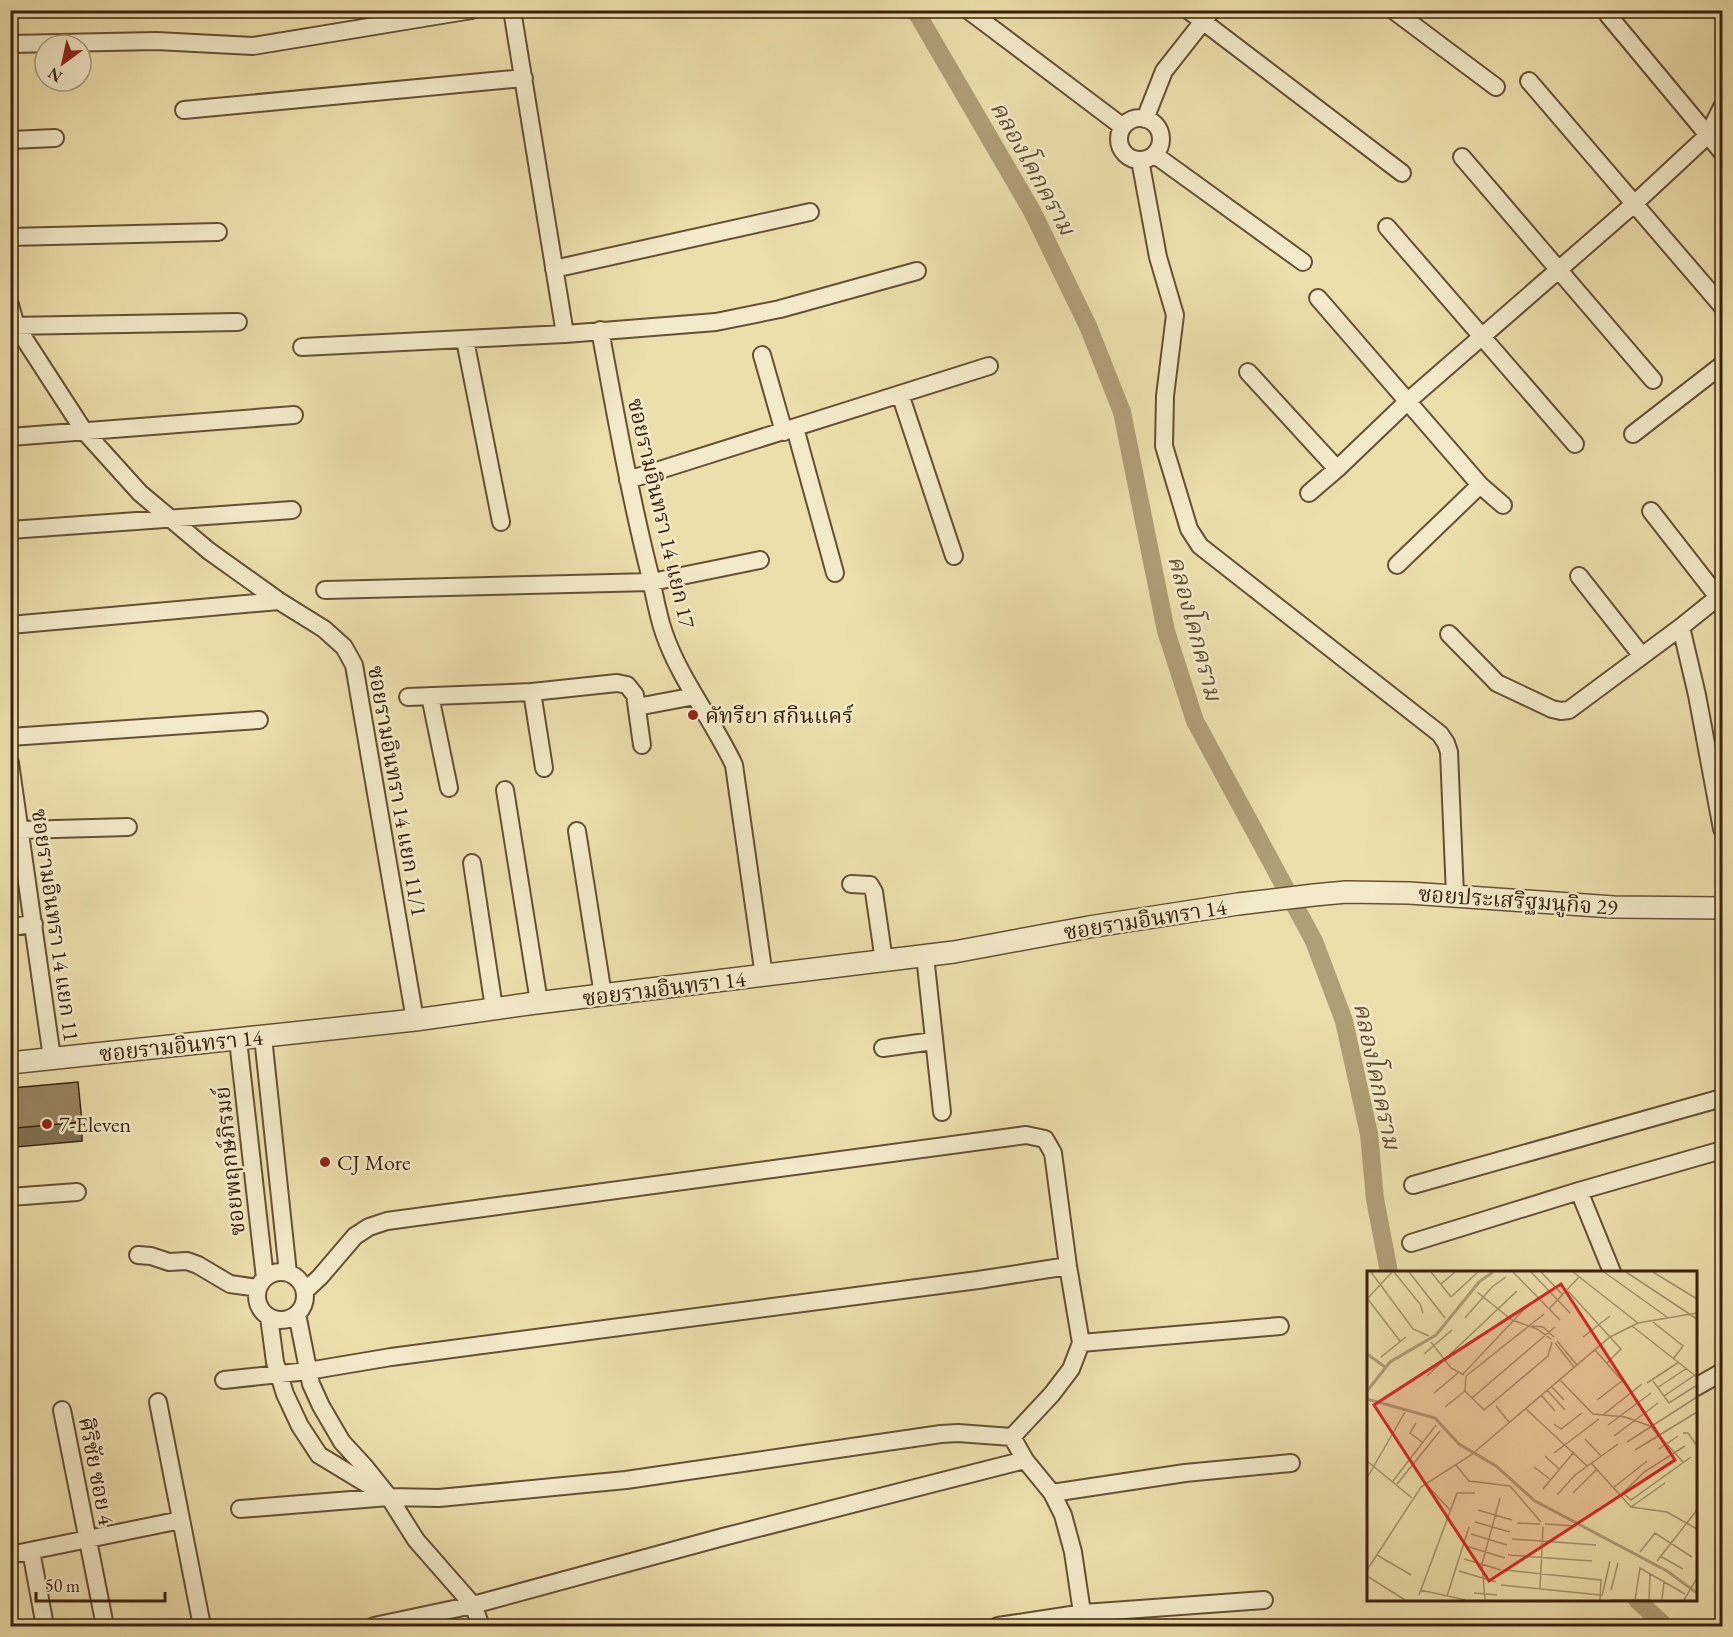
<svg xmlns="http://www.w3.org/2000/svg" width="1733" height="1637" viewBox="0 0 1733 1637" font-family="'EB Garamond','Noto Serif Thai',serif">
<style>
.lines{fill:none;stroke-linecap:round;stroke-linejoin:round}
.canal{stroke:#b09e76;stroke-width:18}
.minor-casing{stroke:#665035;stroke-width:20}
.tertiary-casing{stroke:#665035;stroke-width:24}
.minor{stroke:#f3eac9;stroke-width:16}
.tertiary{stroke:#f3eac9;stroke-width:21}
.wall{fill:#827253;stroke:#39210d;stroke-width:1.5}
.building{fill:#978460;stroke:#39210d;stroke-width:1.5}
.poi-dot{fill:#8f2418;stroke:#f3eac9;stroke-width:2}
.labels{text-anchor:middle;stroke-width:5;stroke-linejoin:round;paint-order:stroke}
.street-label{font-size:22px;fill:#39210d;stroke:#f3eac9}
.poi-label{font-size:22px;fill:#39210d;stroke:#f3eac9;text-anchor:start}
.water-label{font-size:24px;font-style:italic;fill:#634d32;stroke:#f3eac9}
.inset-river{fill:none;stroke:#b09e76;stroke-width:3}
.inset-road{fill:none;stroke:#a5936c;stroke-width:1.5}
.view{fill:#d62828;fill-opacity:0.15;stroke:#d62828;stroke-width:3}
.inset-edge{fill:none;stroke:#39210d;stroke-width:3}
</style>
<rect width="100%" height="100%" fill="#eddfac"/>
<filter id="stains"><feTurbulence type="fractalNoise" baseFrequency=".00333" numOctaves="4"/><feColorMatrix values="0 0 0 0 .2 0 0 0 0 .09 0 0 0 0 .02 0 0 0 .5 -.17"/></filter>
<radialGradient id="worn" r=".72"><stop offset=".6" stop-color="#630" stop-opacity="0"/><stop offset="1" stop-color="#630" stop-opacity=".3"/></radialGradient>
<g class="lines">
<path class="canal" d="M915,10L1032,211L1088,326L1122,412L1166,631L1195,721L1314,941L1344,1021L1369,1134L1375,1199L1389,1272
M1637,1600L1665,1626"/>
<g class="minor-casing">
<path id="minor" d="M512,10L565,334
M968,10L1123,127
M1188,10L1402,173
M1393,10L1496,87
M1608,15L1722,152
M10,44L156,41L253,46L472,10
M1529,81L1722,306
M184,110L524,78
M1119 139a21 21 0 1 1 42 0a21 21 0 1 1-42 0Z
M1145,119L1164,71L1212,10
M10,140L55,138
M1155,155L1303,262
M1462,157L1653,380
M1140,160L1158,257L1175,315L1165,396L1164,446L1189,529L1200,546L1440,734L1446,743L1449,752L1455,895
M1387,227L1575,444
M10,237L218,232
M554,269L810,212
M1318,298L1480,485L1503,505
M10,305L16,326L84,431L140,493L209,551L279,601L324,629L344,647L354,665L415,1020
M10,326L238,322
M600,330C615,411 629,491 649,571C654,591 657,613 664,633C680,680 713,720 734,765L764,976
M465,340L501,522
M302,347L565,334L716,322L780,309L917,271
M762,355L784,432
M1248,372L1337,469
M900,394L954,556
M795,428L835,573
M1633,434L1722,365
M10,437L294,415
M628,480L989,366
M1309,493L1337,469L1408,401L1634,204L1708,135L1722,107
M1651,511L1718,597
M10,530L292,510
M1397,565L1480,485
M1579,576L1642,656
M325,590L652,582L760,560
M10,625L279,601
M1681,627L1697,695L1722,829
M1449,634L1497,683L1552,709L1561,711L1569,710L1681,627L1722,594
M532,692L544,768
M430,696L449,788
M408,697L532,692L617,683L627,685L635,695L642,745
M637,707L695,696
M10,737L259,720
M10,763L52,1058
M505,790L539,1002
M20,830L128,827
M577,831L603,995
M472,863L494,1008
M851,884L870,885L874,892L884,961
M10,927L34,924
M925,956L942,1112
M263,1037L288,1273
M238,1040L265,1278
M883,1048L933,1041
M1413,1185L1722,1098
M1579,1191L1612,1272
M10,1197L77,1192
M1411,1243L1579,1191L1722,1150
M138,1255L151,1256L169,1262L187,1261L198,1265L230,1284L258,1288
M257 1296a24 24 0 1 1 48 0a24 24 0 1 1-48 0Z
M305,1291L320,1277L355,1236L369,1227L387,1221L1026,1135L1045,1139L1053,1153L1068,1266L1081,1343L1071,1369L1052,1394L1012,1437
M297,1314L311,1384L321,1406L342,1442L365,1467L389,1497L416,1540L473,1605L481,1626
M269,1317L275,1362L285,1394L300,1426L319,1455L380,1492
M1081,1343L1280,1326
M224,1380L308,1371L391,1357L978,1280L1068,1266
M1696,1387L1722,1372
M158,1402L202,1626
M62,1410L105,1626
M1012,1437L1025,1460L1052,1493L1063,1515L1073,1552L1084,1626
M1052,1493L1185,1473L1291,1463
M240,1509L389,1497L439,1498L626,1480L941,1434L958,1433L1012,1437
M31,1551L45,1626
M10,1555L181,1520
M374,1626L473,1605L723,1537L1025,1460
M998,1626L1084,1613L1264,1600"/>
</g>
<g class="tertiary-casing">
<path id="tertiary" d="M10,1063L415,1020L528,1004L954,952L1089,927L1238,904L1314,895L1346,892L1409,893L1614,907L1722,908"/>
</g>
<use href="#minor" class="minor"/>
<use href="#tertiary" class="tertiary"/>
</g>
<path class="wall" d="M12,1088L82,1122V1141L16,1147L12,1107Z"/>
<path class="building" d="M78,1082L82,1122L16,1128L12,1088Z"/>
<g class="poi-dot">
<circle cx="693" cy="715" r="6"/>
<circle cx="47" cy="1124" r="6"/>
<circle cx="325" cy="1162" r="6"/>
</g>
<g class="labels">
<g class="street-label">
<text transform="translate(662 513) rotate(77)" y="8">ซอยรามอินทรา 14 แยก 17</text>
<text transform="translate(398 791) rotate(80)" y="8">ซอยรามอินทรา 14 แยก 11/1</text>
<text transform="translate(1518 900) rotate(4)" y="8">ซอยประเสริฐมนูกิจ 29</text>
<text transform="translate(1145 919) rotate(-9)" y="8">ซอยรามอินทรา 14</text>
<text transform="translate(56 925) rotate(82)" y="8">ซอยรามอินทรา 14 แยก 11</text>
<text transform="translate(664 988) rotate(-7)" y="8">ซอยรามอินทรา 14</text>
<text transform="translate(181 1045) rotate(-6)" y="8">ซอยรามอินทรา 14</text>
<text transform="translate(229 1161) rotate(-96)" y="8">ซอยพฤกษ์ภิรมย์</text>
<text transform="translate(97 1471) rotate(79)" y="8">ศิริชัย ซอย 4</text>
</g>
<g class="poi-label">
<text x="705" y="723">คัทรียา สกินแคร์</text>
<text x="59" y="1132">7-Eleven</text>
<text x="337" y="1170">CJ More</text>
</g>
<g class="water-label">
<text transform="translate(1033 168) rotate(61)" y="8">คลองโคกคราม</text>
<text transform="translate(1195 628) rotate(75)" y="8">คลองโคกคราม</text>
<text transform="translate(1377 1076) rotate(78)" y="8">คลองโคกคราม</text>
</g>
</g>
<g transform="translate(1367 1271)">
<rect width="330" height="330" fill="#eddfac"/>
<path class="inset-river" d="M0,83L18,96M0,120L23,91L69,64L112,11L126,1M0,128L68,147L92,173L129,195L168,230L300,300L330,322"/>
<path class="inset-road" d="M4,1L46,58L62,65M27,1L53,33L56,42M42,1L78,47M64,1L84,26L111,1M146,1L193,49M164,1L203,42M174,1L196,24M206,1L271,52M237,1L300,46M259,1L330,48M286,1L330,28M74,13L88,1M201,20L254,78L240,92M110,21L145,49L170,58L184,68M0,27L33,70M1,27L25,1M182,38L212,6M98,47L125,16L139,6M286,51L316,75L307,87M165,55L176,56L187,66M265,55L330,106M216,66L243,45M190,70L210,94M64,71L84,97L97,104M188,72L207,96M228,79L259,114M57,83L85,59M14,86L39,66M96,103L163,32M60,105L150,20M99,105L98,120L117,139L181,85L185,71M99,105L177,43M192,108L226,143L258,146L283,155L316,191M286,110L302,132L330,114M280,112L312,91M184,115L197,129M290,117L320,97M180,119L198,139M67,122L91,102M174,124L188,140M297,125L328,104M105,127L188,56M230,129L255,110M129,135L142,151M78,136L98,120M158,137L220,195M236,144L275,113M49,152L43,162L55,171M187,153L194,158L215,142M241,154L284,122M316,162H321L330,175M247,165L291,132M218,168L234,185M260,171L330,126M318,175L277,201L256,222L264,229L324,186M292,178L311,165M268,179L330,141M187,182L232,148M178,185L192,198M0,190L45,227M224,192L264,236L300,241L330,258M89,194L102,210L143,215L174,251M167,196L184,209M0,207L38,141M26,210L69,154M58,212L83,239M30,213L73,160M246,217L280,190M176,218L207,181M206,222L230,198M190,224L208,204L251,173M264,236L298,212M111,239L145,249M108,251L143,261M150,252L173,253M178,253L209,255M104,263L140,274M145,268L229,274M99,275L138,287M273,281L288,262L325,286M10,284L44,304M141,284L225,290M293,285L316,298M97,288L134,299M290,290L330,239M0,299L54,216L104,184L243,66L271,52L330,42M138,299L234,309L233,329M92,300L129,311M0,305L38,329M134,314L233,324M173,317L176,256M53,319L99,329M244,319L251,292M107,322L130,324M52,324L90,222H108M80,325L102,256M235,325L243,290M118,329L115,293L133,227M244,329H284M268,329L273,297L318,323M282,329L283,303M295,329L297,310M317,329L330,307"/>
<path class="view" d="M194,13L308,189L122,310L7,134Z"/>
<rect width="330" height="330" class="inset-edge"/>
</g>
<rect width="1733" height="1637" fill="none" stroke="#eddfac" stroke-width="36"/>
<rect x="12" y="12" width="1709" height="1613" fill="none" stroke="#39210d" stroke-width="3"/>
<rect x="18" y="18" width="1697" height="1601" fill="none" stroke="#39210d" stroke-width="1.5"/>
<g transform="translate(63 63) rotate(213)"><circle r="28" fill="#f3eac9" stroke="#a99a7e" stroke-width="1.5"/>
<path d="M0-4.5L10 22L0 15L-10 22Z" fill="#8f2418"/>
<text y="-9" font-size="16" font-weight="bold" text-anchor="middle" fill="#39210d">N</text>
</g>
<path d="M36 1592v9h129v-9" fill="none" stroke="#39210d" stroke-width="3"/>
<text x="45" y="1592" font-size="18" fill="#39210d" stroke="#f3eac9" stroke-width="4.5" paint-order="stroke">50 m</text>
<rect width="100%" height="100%" filter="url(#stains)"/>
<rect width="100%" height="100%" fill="url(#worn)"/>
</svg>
